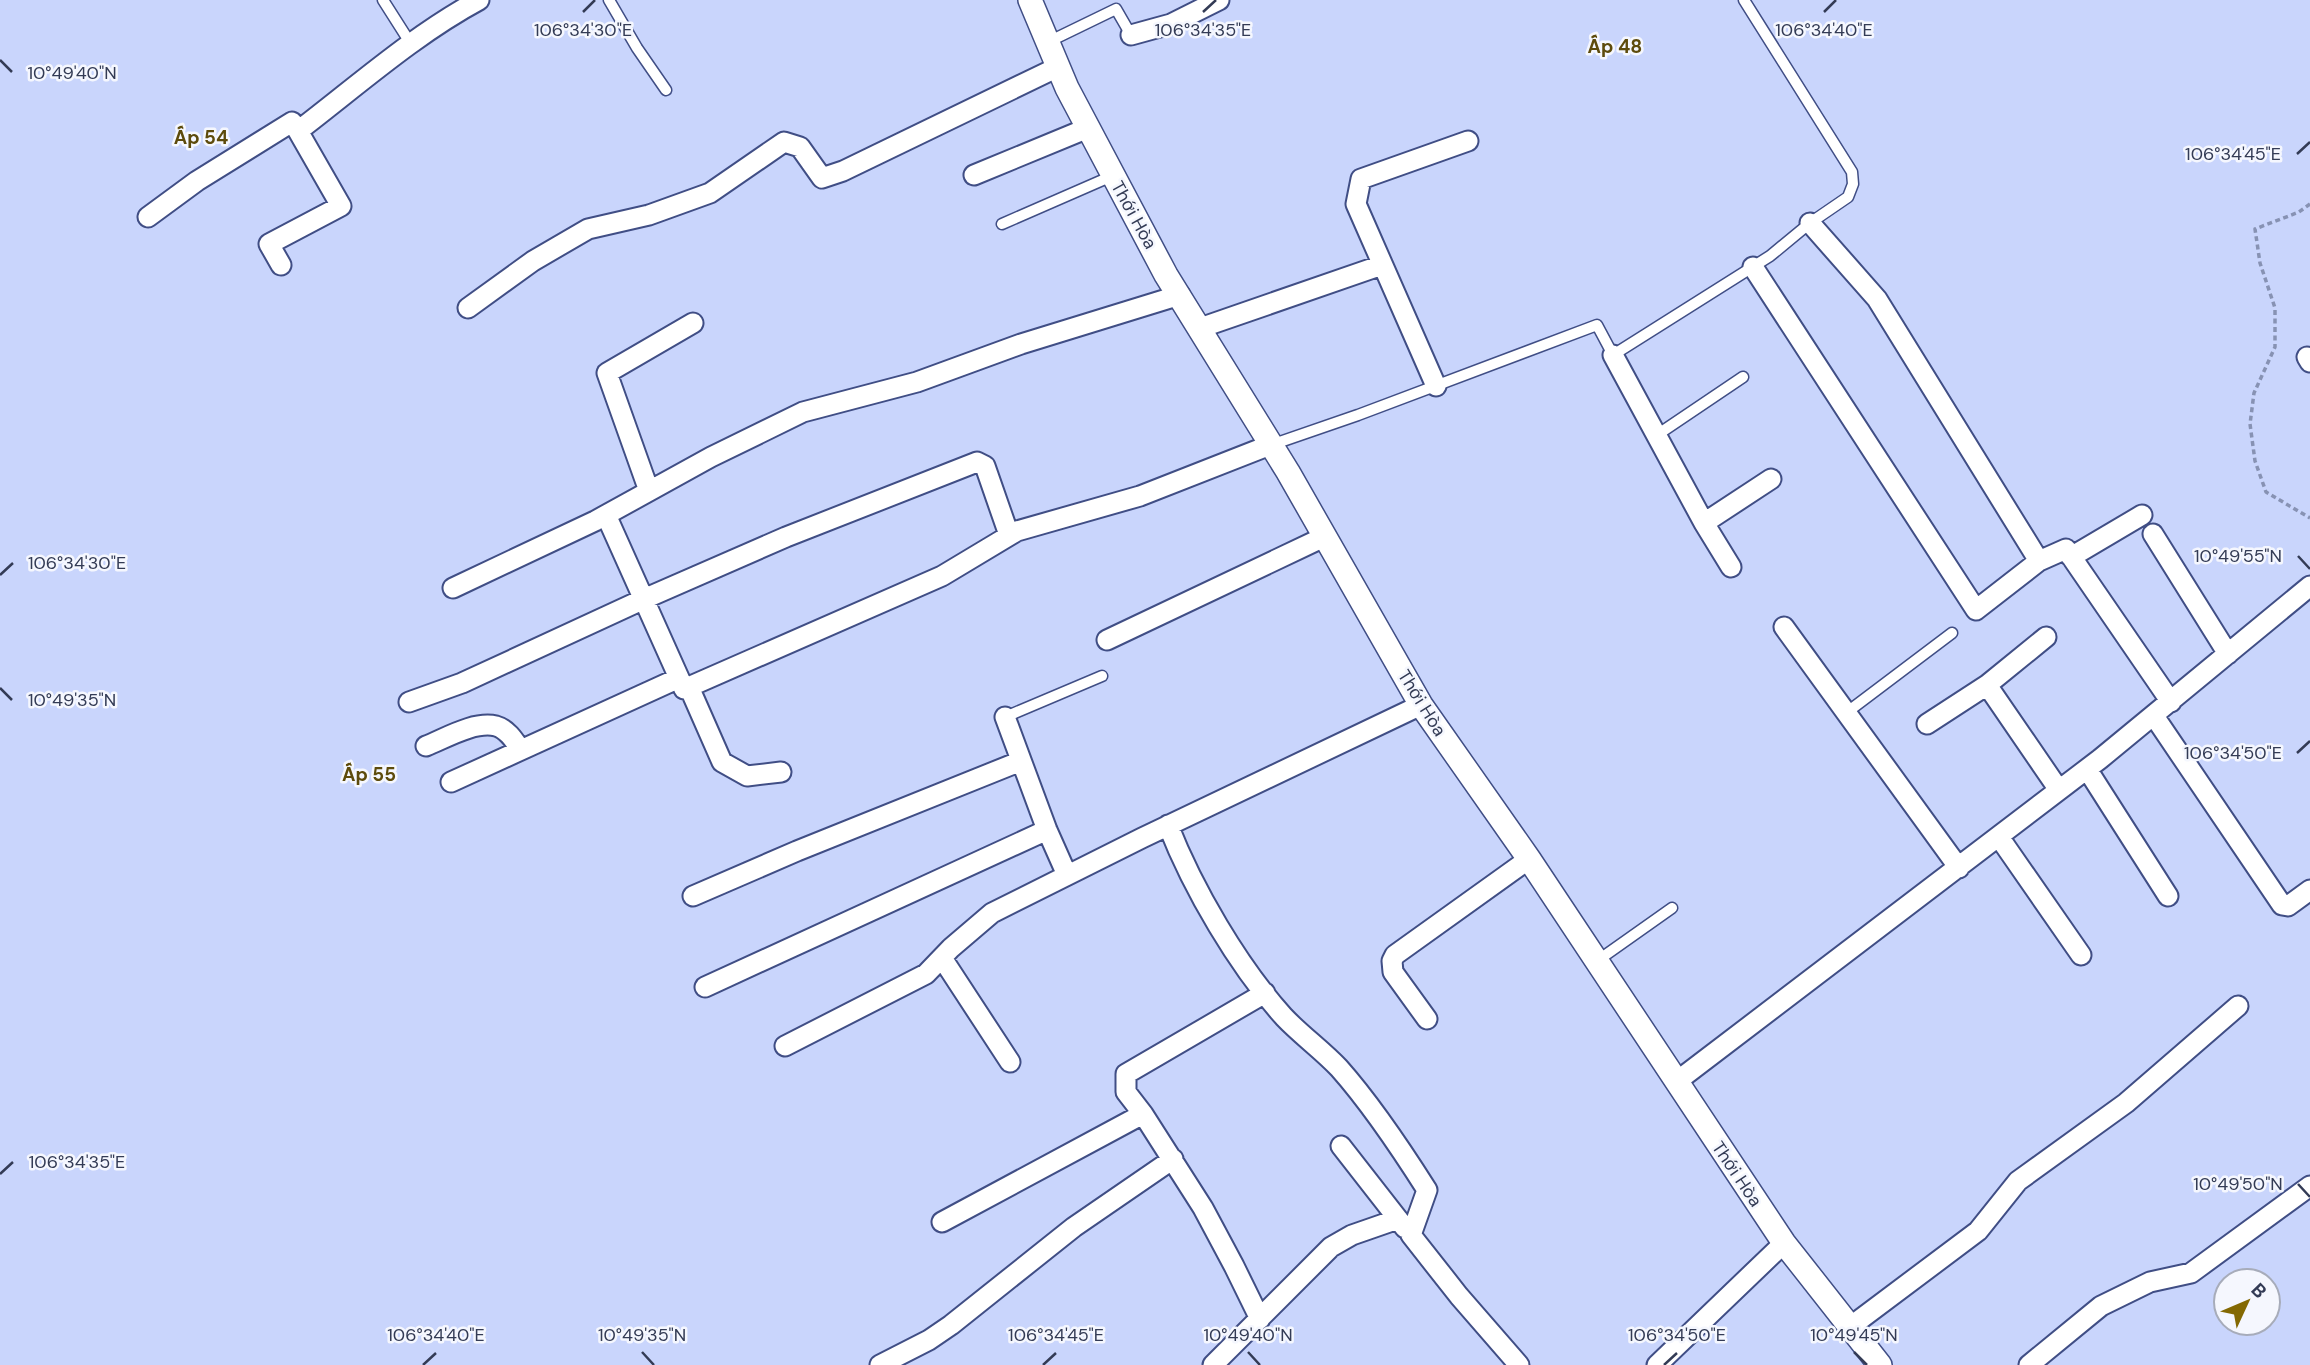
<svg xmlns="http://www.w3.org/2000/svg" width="2310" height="1365" viewBox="0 0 2310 1365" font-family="'DM Sans',sans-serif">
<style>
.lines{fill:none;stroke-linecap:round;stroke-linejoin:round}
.service-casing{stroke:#404e85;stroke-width:13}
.minor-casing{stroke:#404e85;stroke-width:23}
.tertiary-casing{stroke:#404e85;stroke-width:26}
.path{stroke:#8792b3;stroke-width:3.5;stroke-dasharray:5 3.5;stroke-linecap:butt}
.service{stroke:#fff;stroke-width:10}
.minor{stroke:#fff;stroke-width:19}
.tertiary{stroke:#fff;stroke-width:23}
.ticks{fill:none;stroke:#333b55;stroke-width:2.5}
.labels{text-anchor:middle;stroke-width:5;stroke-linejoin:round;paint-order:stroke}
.street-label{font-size:18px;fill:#333b55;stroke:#f5f7fe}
.neighbourhood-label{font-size:19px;font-weight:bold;fill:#5d4b0c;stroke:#f5f7fe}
.ticks-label{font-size:18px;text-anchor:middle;fill:#333b55;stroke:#f5f7fe;stroke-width:5;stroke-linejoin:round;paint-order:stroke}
</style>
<rect width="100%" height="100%" fill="#c9d5fc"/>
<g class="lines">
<g class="service-casing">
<path id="service" d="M383,0L411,44
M609,0L637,48L666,90
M1048,42L1116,9L1131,35
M1002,224L1112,176
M1657,435L1743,377
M1271,445L1358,415L1597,325L1613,355L1770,256L1810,223L1848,197L1853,184L1852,172L1744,0
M1846,713L1952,633
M1005,717L1102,676
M1597,961L1672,908"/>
</g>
<g class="minor-casing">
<path id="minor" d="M1131,35L1171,24L1219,0
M974,175L1088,128
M148,217L197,181L292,122L298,131C357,86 414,35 479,0
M1810,223L1877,299L2039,561L2066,549L2171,702
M281,265L269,244L341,206L298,131
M1753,267L1976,610L2039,561
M468,308L533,261L588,229L649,215L710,193L784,142L800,147L822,178L843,171L1058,67
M1200,328L1382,265
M1613,355L1704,523L1771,479
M2307,357L2310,362
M1436,386L1356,204L1361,179L1468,141
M649,491L607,373L693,323
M606,515L684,689L942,576L1017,531L1140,496L1270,445
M1704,523L1731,567
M2153,534L2228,654
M2071,557L2142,515
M453,588L595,521L711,457L803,412L917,382L1021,344L1180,295
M1784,627L1959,868
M2046,637L1987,685L2059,790
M1107,640L1324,537
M689,687L722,762L747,776L781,772
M409,702L462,683L644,599L786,537L977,462L985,466L1009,535
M2154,716L2282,905L2288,906L2310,890
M1005,717L1047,830L1067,875
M1927,724L1987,685
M426,746C446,738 474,721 496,726C507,729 514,740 520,749
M2087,769L2168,896
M451,782L679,678
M1168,825C1193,889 1238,966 1284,1017C1301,1035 1322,1050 1339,1068C1371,1104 1401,1149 1427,1190L1411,1235L1459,1296L1519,1365
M1999,837L2081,955
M693,896L797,851L1021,761
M942,958L1010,1062
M705,987L1047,830
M1427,1019L1393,972L1392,961L1395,955L1529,859
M785,1046L926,974L951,948L992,913L1142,838L1421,705
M1676,1082L2100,759L2310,586
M1341,1146L1405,1228
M942,1222L1143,1114
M1260,1319L1234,1266L1203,1208L1143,1114L1126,1092V1074L1265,993
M1850,1327L1978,1231L2018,1181L2126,1103L2238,1006
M880,1365L929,1340L951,1325L1074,1227L1173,1159
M1213,1365L1331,1247L1352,1235L1398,1219
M1657,1365L1784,1243
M2029,1365L2101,1306L2150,1282L2191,1273L2310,1186"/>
</g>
<g class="tertiary-casing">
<path id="tertiary" d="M1030,0L1067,88L1166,275L1288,472L1421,705L1529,859L1784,1243L1880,1365"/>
</g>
<path class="path" d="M2310,204L2299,212L2255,229L2260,263L2275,308V347L2254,393L2250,424L2255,461L2266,492L2310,518"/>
<use href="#service" class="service"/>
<use href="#minor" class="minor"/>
<use href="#tertiary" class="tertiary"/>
</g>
<path class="ticks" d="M583,12L595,0M1203,12L1216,0M1824,12L1836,0M0,60L12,72M2297,154L2310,142M2298,556L2310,569M0,575L13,563M0,688L12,700M2297,753L2310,741M0,1174L13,1162M2298,1184L2310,1197M642,1352L654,1365M1248,1352L1260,1365M1854,1352L1867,1365M423,1365L436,1353M1043,1365L1056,1353M1664,1365L1677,1353"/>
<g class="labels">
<g class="street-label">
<text transform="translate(1134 215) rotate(61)" y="6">Thới Hòa</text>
<text transform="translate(1422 703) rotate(58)" y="6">Thới Hòa</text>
<text transform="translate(1737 1174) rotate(56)" y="6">Thới Hòa</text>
</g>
<g class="neighbourhood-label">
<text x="1615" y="53">Ấp 48</text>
<text x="201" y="144">Ấp 54</text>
<text x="369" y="781">Ấp 55</text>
</g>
</g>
<g class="ticks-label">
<text x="583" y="36">106°34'30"E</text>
<text x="1203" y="36">106°34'35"E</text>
<text x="1824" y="36">106°34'40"E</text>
<text x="72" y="79">10°49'40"N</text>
<text x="2233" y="160">106°34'45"E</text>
<text x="2238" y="562">10°49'55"N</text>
<text x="77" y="569">106°34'30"E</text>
<text x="72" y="706">10°49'35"N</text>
<text x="2233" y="759">106°34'50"E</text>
<text x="77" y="1168">106°34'35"E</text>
<text x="2238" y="1190">10°49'50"N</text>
<text x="642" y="1341">10°49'35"N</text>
<text x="1248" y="1341">10°49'40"N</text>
<text x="1854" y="1341">10°49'45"N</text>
<text x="436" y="1341">106°34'40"E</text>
<text x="1056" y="1341">106°34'45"E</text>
<text x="1677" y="1341">106°34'50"E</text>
</g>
<g transform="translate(2247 1302) rotate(46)"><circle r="33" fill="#f5f7fe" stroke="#a7acba" stroke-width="2"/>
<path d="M0-5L12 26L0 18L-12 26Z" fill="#846903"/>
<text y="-10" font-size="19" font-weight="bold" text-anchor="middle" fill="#333b55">B</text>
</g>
</svg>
